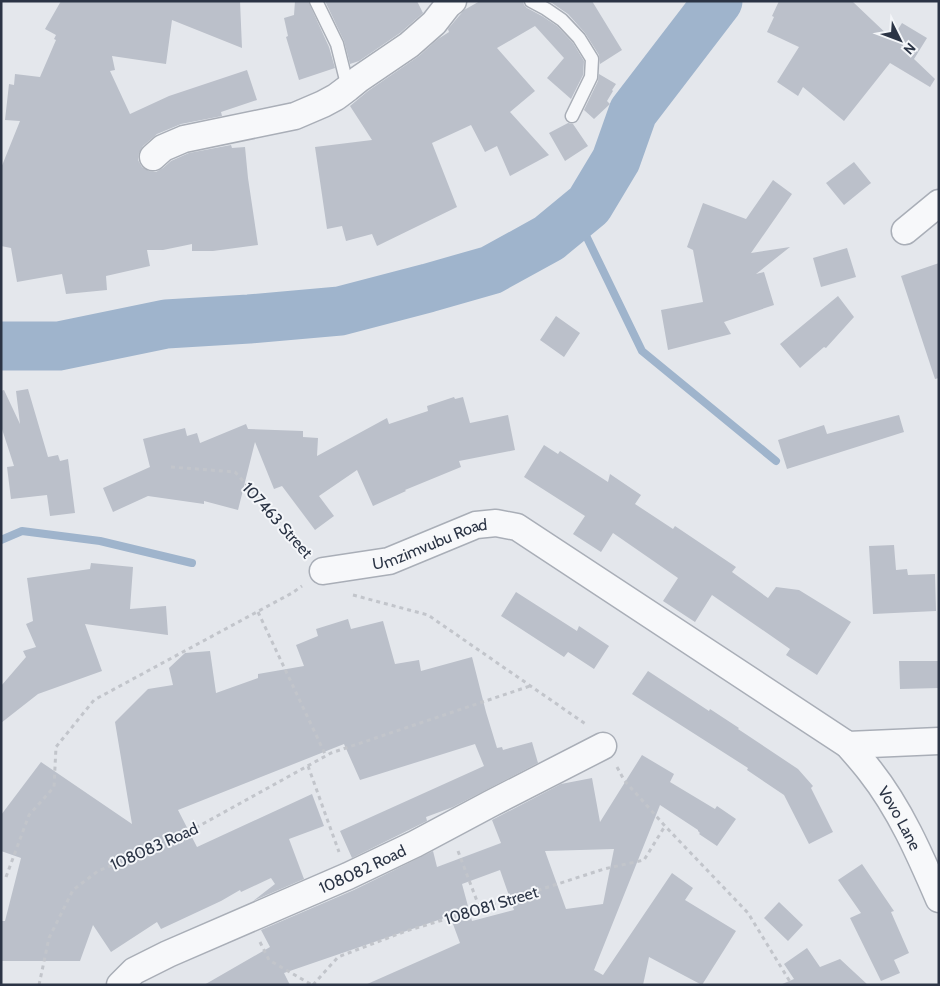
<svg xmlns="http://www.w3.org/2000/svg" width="940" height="986" viewBox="0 0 940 986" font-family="Cabin,sans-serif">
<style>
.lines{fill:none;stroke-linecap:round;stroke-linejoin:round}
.stream{stroke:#9fb4cc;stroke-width:8}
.river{stroke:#9fb4cc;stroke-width:49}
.building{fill:#bbc0ca;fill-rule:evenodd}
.service-casing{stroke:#a9aeb7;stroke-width:15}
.minor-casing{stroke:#a9aeb7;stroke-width:29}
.path{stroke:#c2c5cb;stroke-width:3;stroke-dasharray:4 4;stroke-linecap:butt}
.service{stroke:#f7f8fa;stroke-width:12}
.minor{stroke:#f7f8fa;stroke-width:26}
.labels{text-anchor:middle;stroke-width:4;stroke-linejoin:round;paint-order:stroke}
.street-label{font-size:16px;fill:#2b3445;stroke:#f4f6f9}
</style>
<rect width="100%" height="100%" fill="#e4e7ec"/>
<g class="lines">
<path class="stream" d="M576,215L642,351L776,461
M1,540L22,531L100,541L192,563"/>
<path class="river" d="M1,346H59L166,324L249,319L340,311L428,288L491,270L549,238L589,205L616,160L633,112L718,1"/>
</g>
<path class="building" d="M61,1H240L242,48L172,20L166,64L112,56L115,70L110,71L130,114L169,96L247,70L257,100L221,112L222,116L181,124L157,134L143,146L139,153L138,160L142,167L149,171L156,172L163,168L171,161L189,153L231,145L232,148L245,147L248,178L258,245L213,251H192V244L163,250H147L150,266L106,276L107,290L66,294L62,274L17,282L11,248L1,246V168L20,121L5,120L9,84L14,85L15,74L40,77L56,40L54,39L56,35L45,29Z
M295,1H308L329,47L335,68L299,80L286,37L288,36L284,18L294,15Z
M325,1H417L423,13L400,33L359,61L350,64L344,41Z
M480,1H523L524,5L527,8L542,16L557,26L573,43L584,61L583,75L571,99L547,78L564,58L535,26L497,48L535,91L510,112L549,155L510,176L497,146L485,152L471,125L432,143L457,207L377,246L372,234L346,241L342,226L327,229L315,147L372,140L350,106L368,91L419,56L438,39L449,32L448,29L464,10Z
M549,1H592L622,50L600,64L599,55L585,33L568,14Z
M779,1H852L892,39L902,23L927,38L914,59L935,79L930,87L890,63L844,121L803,87L798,96L777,82L799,47L767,32L774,17L772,16Z
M599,74L616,84L612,90L613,91L607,101L610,104L594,119L584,110L598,81Z
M568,123L573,124L588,146L565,161L549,133Z
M854,162L871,183L844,205L826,183Z
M773,180L792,194L751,253L790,247L756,274L764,272L774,305L724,322L731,334L668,350L661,310L703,302L693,250L687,247L703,203L746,219Z
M847,248L856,277L821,287L813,258Z
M939,263V378L935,379L901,276Z
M838,296L854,317L826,348L824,347L800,368L780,344Z
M556,316L580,333L564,357L540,340Z
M28,389L48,457L58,455L60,461L68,459L75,513L50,516L47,495L11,499L7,467L14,466L1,426V391L4,390L20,424L16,391Z
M454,397L455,399L463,397L470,423L508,415L515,450L459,461L461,467L405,490L406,491L373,506L357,470L319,496L334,516L315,530L282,486L274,489L255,442L238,510L204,501V504L148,496L113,512L103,488L150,467L143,439L185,428L187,436L197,433L200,443L246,424L248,429L303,431V437L318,438L317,456L387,418L389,424L428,411L427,406Z
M899,415L904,432L787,469L778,440L824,425L827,434Z
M544,445L558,454L560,451L608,482L610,474L641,495L635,504L673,529L675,526L736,567L732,572L768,598L776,587L799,590L851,622L817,675L786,655L790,649L712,595L695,622L663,601L678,578L613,533L601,552L573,534L585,516L524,477Z
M894,545L896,570L907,569L908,575L935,574L936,611L873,614L869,546Z
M91,563L133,567L130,609L166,606L168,635L85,624L102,671L38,694L1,723V686L26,657L23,651L36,647L26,624L33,621L27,578L90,569Z
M516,592L577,631L579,626L609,646L594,669L568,652L564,657L501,616Z
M348,619L351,629L383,621L395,664L419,660L421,671L472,657L486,712L497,748L502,747L503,750L532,742L538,763L453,807L426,817L427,821L352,858L340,831L484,766L475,744L360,780L344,744L178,810L197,847L312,794L324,826L289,839L304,879L253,901L275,884L271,878L241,892L240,890L221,901L161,929L157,922L111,952L93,925L80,961H2L1,921H5L21,858L1,851V815L41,762L132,824L115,722L148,689L173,685L169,668L185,653L210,651L216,693L258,678V674L304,666L296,645L318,636L316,629Z
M899,661H939V688L900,689Z
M648,671L709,711L710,709L739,728L738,729L798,769L813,786L811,788L833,832L809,844L784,795L747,770L748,768L632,694Z
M642,755L674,774L670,782L715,809L717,806L736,819L717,846L699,834L700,833L698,831V830L660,805L594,970L603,975L672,873L693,888L685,900L736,931L702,985L649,957L643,985H365L460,943L450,916L284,973L290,985H204L270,947L261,930L354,890L433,851L437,867L501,843L492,820L561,784L592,778L600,822ZM614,849L603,904L566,909L545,851ZM500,870L514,910L472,921L462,884Z
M862,864L894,911L891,912L909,953L894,960L900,973L881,981L850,918L861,913L838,880Z
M779,902L803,925L788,941L764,918Z
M807,948L820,967L840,959L868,985H780L794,979L784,964Z"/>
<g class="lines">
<g class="service-casing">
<path id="service" d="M316,1L337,44L348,88
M531,1L546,9L562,20L579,38L592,59L591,77L572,116"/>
</g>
<g class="minor-casing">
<g id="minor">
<path d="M153,157L163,148L184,139L295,116L323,104L336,97L348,88L359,79L409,45L434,23L448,5L453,1"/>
<path d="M905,231L939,203"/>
<path id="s1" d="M323,571L389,561L476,525L496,523L517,527L848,745L939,741"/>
<path id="s2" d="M848,745C855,753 863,762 870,771C900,809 920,855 939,899"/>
<path id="s3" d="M120,985L134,971L168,954L348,876L415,844L490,804L603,746"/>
</g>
</g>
<path class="path" d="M171,467L235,472L306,552
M353,595L428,615L587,725
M258,612L326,756
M308,766L339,852
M617,767L624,780L665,826L748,913L792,985
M458,851L480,909
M6,877L29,815L54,787L56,747L94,700L292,593L302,586
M260,942L269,960L312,985
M39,985L49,938L73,890L98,871L181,836L331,753L530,686
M313,985L338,957L406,931L480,909L604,869L644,860L665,826"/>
<use href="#service" class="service"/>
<use href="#minor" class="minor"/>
</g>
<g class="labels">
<g class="street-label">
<text transform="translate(278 520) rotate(48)" y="6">107463 Street</text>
<text dy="6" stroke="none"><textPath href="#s1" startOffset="111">Umzimvubu Road</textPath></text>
<text dy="6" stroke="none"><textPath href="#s2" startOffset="90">Vovo Lane</textPath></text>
<text transform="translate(154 846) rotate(-24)" y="6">108083 Road</text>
<text dy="6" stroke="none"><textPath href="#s3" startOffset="270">108082 Road</textPath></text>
<text transform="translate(491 905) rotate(-17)" y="6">108081 Street</text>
</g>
</g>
<rect width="940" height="986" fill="none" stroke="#2b3445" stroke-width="5"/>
<g transform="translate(900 40) rotate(132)" stroke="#f4f6f9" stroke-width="4" paint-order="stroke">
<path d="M0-4L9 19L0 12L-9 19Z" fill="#2b3445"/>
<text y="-8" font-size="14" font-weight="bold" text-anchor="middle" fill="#2b3445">N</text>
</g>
</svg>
